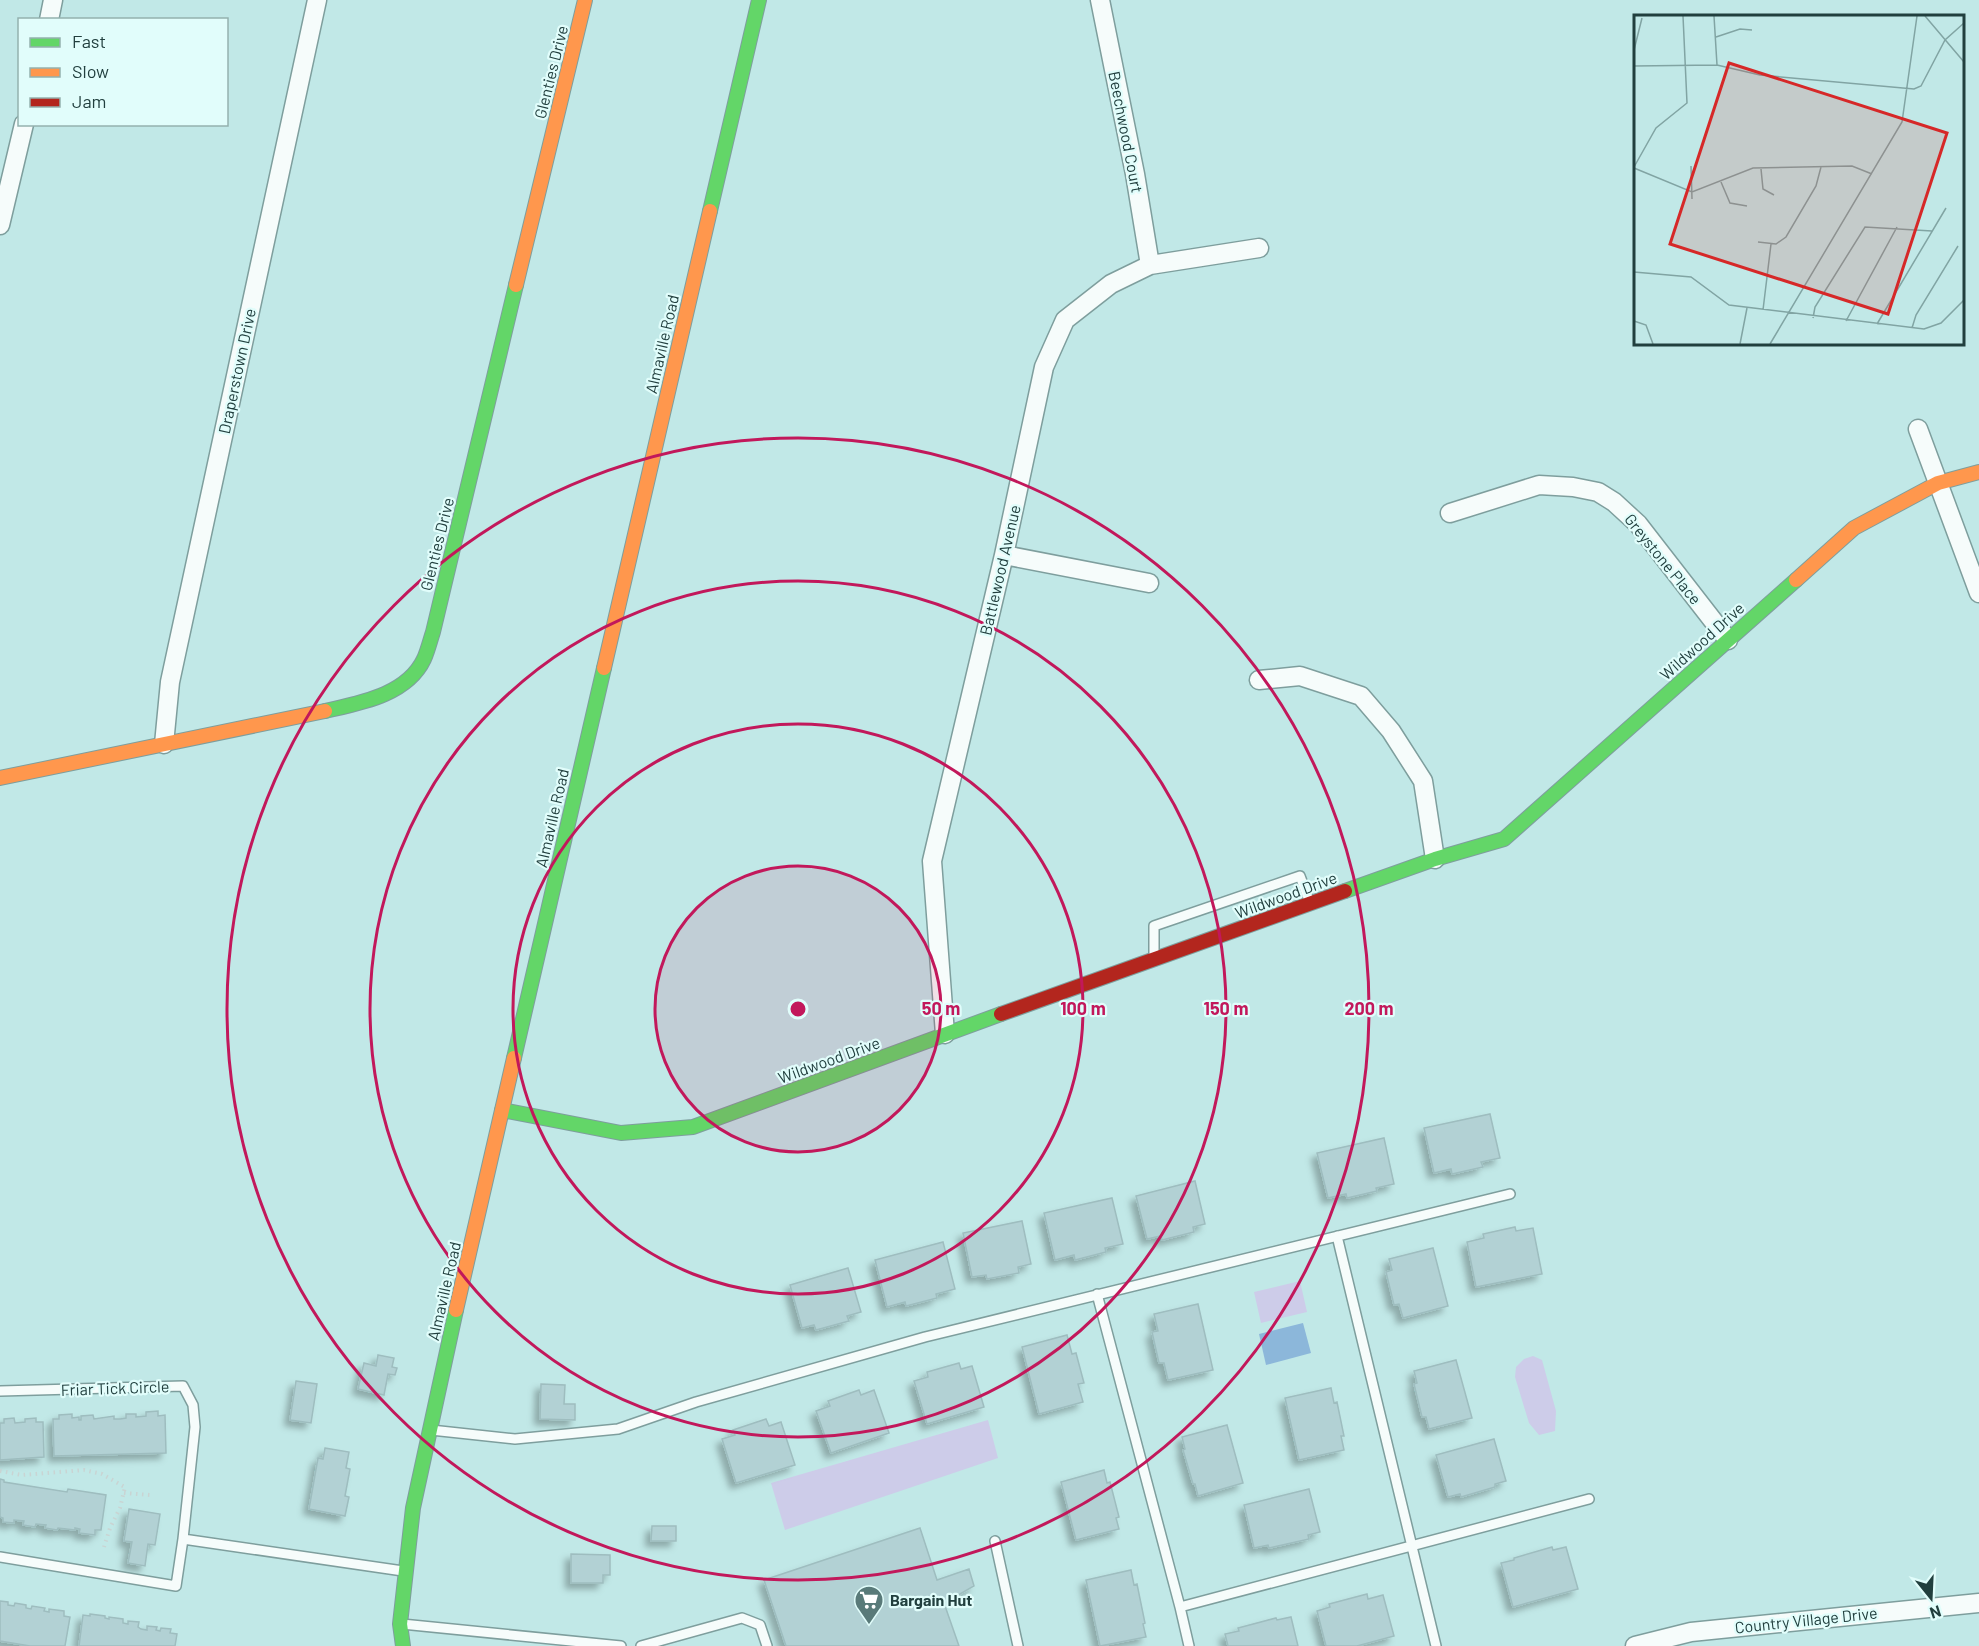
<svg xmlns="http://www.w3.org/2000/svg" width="1979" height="1646" viewBox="0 0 1979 1646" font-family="Barlow,sans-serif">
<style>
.green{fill:#cdcce9}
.water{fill:#8cb7da}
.building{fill:#b2d1d4;stroke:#9ebdbf;stroke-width:1.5;filter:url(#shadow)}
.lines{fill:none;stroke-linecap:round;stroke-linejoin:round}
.lane-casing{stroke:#7e9e9d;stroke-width:12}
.street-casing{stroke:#7e9e9d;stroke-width:21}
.fast-casing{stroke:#7e9e9d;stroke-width:16}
.slow-casing{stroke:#7e9e9d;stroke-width:16}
.jam-casing{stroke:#7e9e9d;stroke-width:16}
.path{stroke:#c9d4d3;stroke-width:4;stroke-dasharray:1.5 4.5;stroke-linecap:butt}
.lane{stroke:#f6fcfb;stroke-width:9}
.street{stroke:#f6fcfb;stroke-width:18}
.fast{stroke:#63d668;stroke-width:14}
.slow{stroke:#ff974d;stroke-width:14}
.jam{stroke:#b3261e;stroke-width:14}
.ring{fill:none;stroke:#c2185b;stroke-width:3}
.labels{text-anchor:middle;stroke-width:4.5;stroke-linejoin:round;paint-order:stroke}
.street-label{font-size:16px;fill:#213f3e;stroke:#e1fdfb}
.poi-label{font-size:16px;font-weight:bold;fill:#213f3e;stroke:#e1fdfb;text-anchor:start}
.inset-road{fill:none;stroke:#81a4a3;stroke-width:1.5}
.view{fill:#d62828;fill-opacity:0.15;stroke:#d62828;stroke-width:3}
.inset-edge{fill:none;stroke:#213f3e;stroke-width:3}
.centre{fill:#c2185b;stroke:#e1fdfb;stroke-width:3}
.ring-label{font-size:18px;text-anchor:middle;font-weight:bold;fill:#c2185b;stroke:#e1fdfb;stroke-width:4.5;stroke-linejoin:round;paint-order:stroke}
</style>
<defs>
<filter id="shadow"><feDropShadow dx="-5.5" dy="5.5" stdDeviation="3" flood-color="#0004"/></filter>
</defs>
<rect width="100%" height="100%" fill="#c1e8e7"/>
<path class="green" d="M1300,1281L1307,1312L1261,1323L1254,1292Z
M1533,1356L1542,1360L1556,1411L1555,1431L1539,1435L1529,1423L1515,1377L1516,1367L1524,1359Z
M988,1420L998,1458L785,1530L771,1483Z"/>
<path class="water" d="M1303,1323L1311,1353L1266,1365L1259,1334Z"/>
<path class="building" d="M1490,1114L1500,1158L1481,1162L1483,1167L1452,1174L1451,1169L1434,1173L1424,1128Z
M1384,1138L1394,1184L1376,1188L1377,1191L1347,1198L1346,1194L1328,1198L1317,1153Z
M1195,1181L1205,1224L1193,1227L1194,1232L1162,1240L1161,1236L1147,1239L1136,1196Z
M1112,1198L1123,1244L1105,1248L1106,1252L1075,1260L1074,1255L1055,1260L1044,1213Z
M1022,1221L1031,1264L1018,1267L1019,1273L987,1279L986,1275L972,1277L963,1233Z
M1515,1227L1516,1231L1533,1228L1542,1274L1476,1287L1467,1242L1484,1238L1483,1234Z
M943,1242L955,1289L936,1294L937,1298L906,1306L905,1302L887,1307L875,1260Z
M1433,1248L1448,1306L1403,1318L1399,1304L1394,1305L1386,1272L1392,1270L1389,1259Z
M848,1268L861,1312L847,1316L849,1321L816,1330L814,1325L802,1328L790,1285Z
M1198,1304L1213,1370L1168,1380L1164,1363H1159L1152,1332L1158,1331L1154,1314Z
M1067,1335L1072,1354L1076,1353L1084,1383L1078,1384L1083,1402L1039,1414L1022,1347Z
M378,1355L394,1358L392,1367L397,1368L395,1375L388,1374L384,1395L358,1389L364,1363L376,1366Z
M1456,1360L1472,1418L1429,1429L1426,1417H1422L1414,1384L1417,1383L1414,1371Z
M959,1363L961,1369L972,1366L984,1407L927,1424L914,1381L928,1377L927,1372Z
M296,1381L317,1384L311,1423L290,1420Z
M541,1384L565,1385L564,1404H575V1420L540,1419Z
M1331,1388L1334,1403L1337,1402L1344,1436H1341L1344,1450L1299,1460L1285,1398Z
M859,1390L861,1395L874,1390L889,1433L831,1453L816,1411L830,1406L828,1401Z
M158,1411V1416L165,1415L166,1453L54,1456L53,1419H59V1415L72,1414V1418L79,1417V1420H81V1416L93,1415L94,1419L114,1416V1419H120L126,1418V1414H136V1417L146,1416V1412Z
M14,1418L15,1423L25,1422V1419L36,1418V1422H43L44,1457L0,1460V1423H4V1419Z
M766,1419L769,1426L781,1422L795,1465L736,1483L722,1439L735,1435L733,1430Z
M1227,1425L1243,1483L1198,1496L1195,1484H1193L1183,1450L1185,1449L1182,1437Z
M1494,1439L1506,1481L1495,1484V1487L1461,1497L1460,1494L1448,1497L1436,1455Z
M325,1448L349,1452L346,1468L350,1469L345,1496L349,1497L345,1516L309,1509L318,1458L323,1459Z
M1104,1470L1107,1483L1110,1482L1119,1517L1116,1518L1119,1529L1076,1540L1061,1482Z
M0,1479L4,1480V1482L67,1492L68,1489L106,1495L101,1530H95V1535L79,1533L80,1529L75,1528V1530L58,1528L57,1530L45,1528L46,1525L36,1524L35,1527L23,1525L24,1521L14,1520V1523L3,1522V1518L0,1517Z
M1309,1489L1320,1532L1308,1535L1309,1539L1269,1548L1268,1545L1254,1548L1244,1505Z
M129,1509L160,1514L155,1545L148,1544L145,1566L128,1563L132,1542L124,1541Z
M652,1526H676V1541H651Z
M920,1528L937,1580L969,1569L974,1586L944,1603L959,1646H786L764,1580Z
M1552,1547L1553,1550L1566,1547L1578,1589L1513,1607L1501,1563L1514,1560V1558Z
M571,1554L610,1555V1575H603V1583H571Z
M1131,1570L1134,1585L1137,1584L1145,1623L1143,1624L1146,1637L1100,1646L1086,1580Z
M1367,1594L1368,1599L1383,1595L1394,1636L1357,1646H1326L1317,1611L1330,1607L1329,1604Z
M0,1601L8,1602V1605L14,1606L15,1603L26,1605V1608L31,1609L32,1606L45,1608L44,1611L49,1612V1609L64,1611V1616L70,1617L65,1646H30L0,1641Z
M90,1614L105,1616V1618L109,1619V1617L123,1619V1623L128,1624V1621L139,1622L138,1627L141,1629L147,1630V1626L157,1627L156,1630L160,1631L161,1628L171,1629L170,1633L177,1634L175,1646H79L83,1615L90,1616Z
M1291,1617L1298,1646H1228L1225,1634L1239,1631L1238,1628L1276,1618L1277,1620Z"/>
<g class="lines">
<g class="lane-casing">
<path id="lane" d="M1154,957V926L1300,876L1310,903
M1337,1236L1436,1646
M1097,1294L1180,1607L1189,1646
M0,1391L183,1386L193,1405L195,1427L183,1539L176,1586L0,1557
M431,1430L515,1439L618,1429L696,1402L925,1337L1510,1194
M183,1539L403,1571
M995,1541L1018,1646
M1180,1607L1589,1499
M402,1624L621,1646
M641,1646L742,1618L760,1625L767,1646"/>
</g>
<g class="street-casing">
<path id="street" d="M1100,0L1135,174L1150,265
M49,20L53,0
M0,225L24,124
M1918,429L1979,593
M1450,513L1539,485L1573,487L1598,492L1614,502L1638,524L1728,640
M1004,555L1149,583
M1259,680L1300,676L1361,696L1391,731L1423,781L1435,859
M164,744L170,682L317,0
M945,1034L932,861L1004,555L1044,367L1065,320L1111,284L1150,265L1259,248
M1635,1646L1691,1632L1979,1603"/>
</g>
<g class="fast-casing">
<path id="fast" d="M710,211L759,0
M325,711C360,703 407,695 424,659C428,650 430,641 433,632L516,285
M1345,891L1435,859L1504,839L1796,580
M514,1058L604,668
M502,1110L621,1133L693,1127L1001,1014
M403,1646L400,1624L413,1508L456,1310"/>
</g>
<g class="slow-casing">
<path id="slow" d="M516,285L585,0
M1796,580L1854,528L1938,483L1979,472
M604,668L710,211
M0,778L325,711
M456,1310L514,1058"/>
</g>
<g class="jam-casing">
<path id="jam" d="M1001,1014L1345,891"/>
</g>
<path class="path" d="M0,1471L22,1475L84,1470L102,1474L123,1486L125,1487L120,1508L110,1528L104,1547
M124,1493L150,1495"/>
<use href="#lane" class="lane"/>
<use href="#street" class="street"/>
<use href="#fast" class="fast"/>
<use href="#slow" class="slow"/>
<use href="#jam" class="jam"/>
</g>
<circle cx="798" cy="1009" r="143" fill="#c2185b" fill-opacity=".12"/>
<g class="ring">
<circle cx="798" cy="1009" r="143"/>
<circle cx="798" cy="1009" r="285"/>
<circle cx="798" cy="1009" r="428"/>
<circle cx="798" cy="1009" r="571"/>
</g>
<defs>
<g id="supermarket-pin" transform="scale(1.5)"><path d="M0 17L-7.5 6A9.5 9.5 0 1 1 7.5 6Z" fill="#597a79" stroke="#e1fdfb"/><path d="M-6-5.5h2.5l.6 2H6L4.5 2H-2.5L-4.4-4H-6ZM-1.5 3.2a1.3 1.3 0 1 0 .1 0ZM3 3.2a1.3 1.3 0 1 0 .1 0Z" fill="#fff"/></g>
</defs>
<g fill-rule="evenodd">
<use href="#supermarket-pin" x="869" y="1600"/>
</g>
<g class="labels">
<g class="street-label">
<text transform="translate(551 72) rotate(-76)" y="6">Glenties Drive</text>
<text transform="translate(1126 132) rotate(79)" y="6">Beechwood Court</text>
<text transform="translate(662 344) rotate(-77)" y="6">Almaville Road</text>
<text transform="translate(237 371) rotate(-78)" y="6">Draperstown Drive</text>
<text transform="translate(437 544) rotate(-76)" y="6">Glenties Drive</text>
<text transform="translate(1663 559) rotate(51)" y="6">Greystone Place</text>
<text transform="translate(1000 570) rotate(-77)" y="6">Battlewood Avenue</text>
<text transform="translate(1702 641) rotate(-42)" y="6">Wildwood Drive</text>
<text transform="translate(552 818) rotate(-77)" y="6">Almaville Road</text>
<text transform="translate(1286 895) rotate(-20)" y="6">Wildwood Drive</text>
<text transform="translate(829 1060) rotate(-20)" y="6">Wildwood Drive</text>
<text transform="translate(444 1291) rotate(-77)" y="6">Almaville Road</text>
<text transform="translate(115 1388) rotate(-2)" y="6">Friar Tick Circle</text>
<text transform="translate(1806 1620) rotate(-6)" y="6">Country Village Drive</text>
</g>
<g class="poi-label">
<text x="890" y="1606">Bargain Hut</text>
</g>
</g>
<g transform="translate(1634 15)">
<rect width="330" height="330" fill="#c1e8e7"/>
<path class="inset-road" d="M80,1L83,50M291,1L330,47M82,22L106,14L118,15M0,35L8,3M0,51L83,50L126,60L280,74L287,71L311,25L330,8M57,151L58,184M0,152L22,113L53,88L49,1M0,153L58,177L119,153L218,151L238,159M127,154L129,174L140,180M87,167L96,188L113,191M124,227L142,229L152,222L182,171L187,152M0,257L57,262L95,290L290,314L307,308L330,285M129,295L137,229M179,303L181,292L231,212L298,216M0,306L12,310L19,329M212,306L263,212M243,309L312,193M278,313L282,300L324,231M106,329L113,293M136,329L268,107L283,1"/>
<path class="view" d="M95,48L313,118L254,299L36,229Z"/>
<rect width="330" height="330" class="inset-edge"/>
</g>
<circle cx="798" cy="1009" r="9" class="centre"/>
<g class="ring-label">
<text x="941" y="1015">50 m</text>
<text x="1083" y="1015">100 m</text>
<text x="1226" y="1015">150 m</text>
<text x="1369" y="1015">200 m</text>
</g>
<rect x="18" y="18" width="210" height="108" fill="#e1fdfb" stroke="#94b1af" stroke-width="1.5"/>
<rect x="30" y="38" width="30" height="9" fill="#63d668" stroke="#94b1af" stroke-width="1.5"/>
<text x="72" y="48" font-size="18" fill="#213f3e">Fast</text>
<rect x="30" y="68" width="30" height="9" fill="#ff974d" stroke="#94b1af" stroke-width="1.5"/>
<text x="72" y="78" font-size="18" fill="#213f3e">Slow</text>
<rect x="30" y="98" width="30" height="9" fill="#b3261e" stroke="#94b1af" stroke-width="1.5"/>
<text x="72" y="108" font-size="18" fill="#213f3e">Jam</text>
<g transform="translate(1931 1598) rotate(162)" stroke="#e1fdfb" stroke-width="4.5" paint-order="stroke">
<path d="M0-4.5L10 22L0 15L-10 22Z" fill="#213f3e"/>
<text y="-9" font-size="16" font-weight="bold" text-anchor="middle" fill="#213f3e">N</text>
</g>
</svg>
